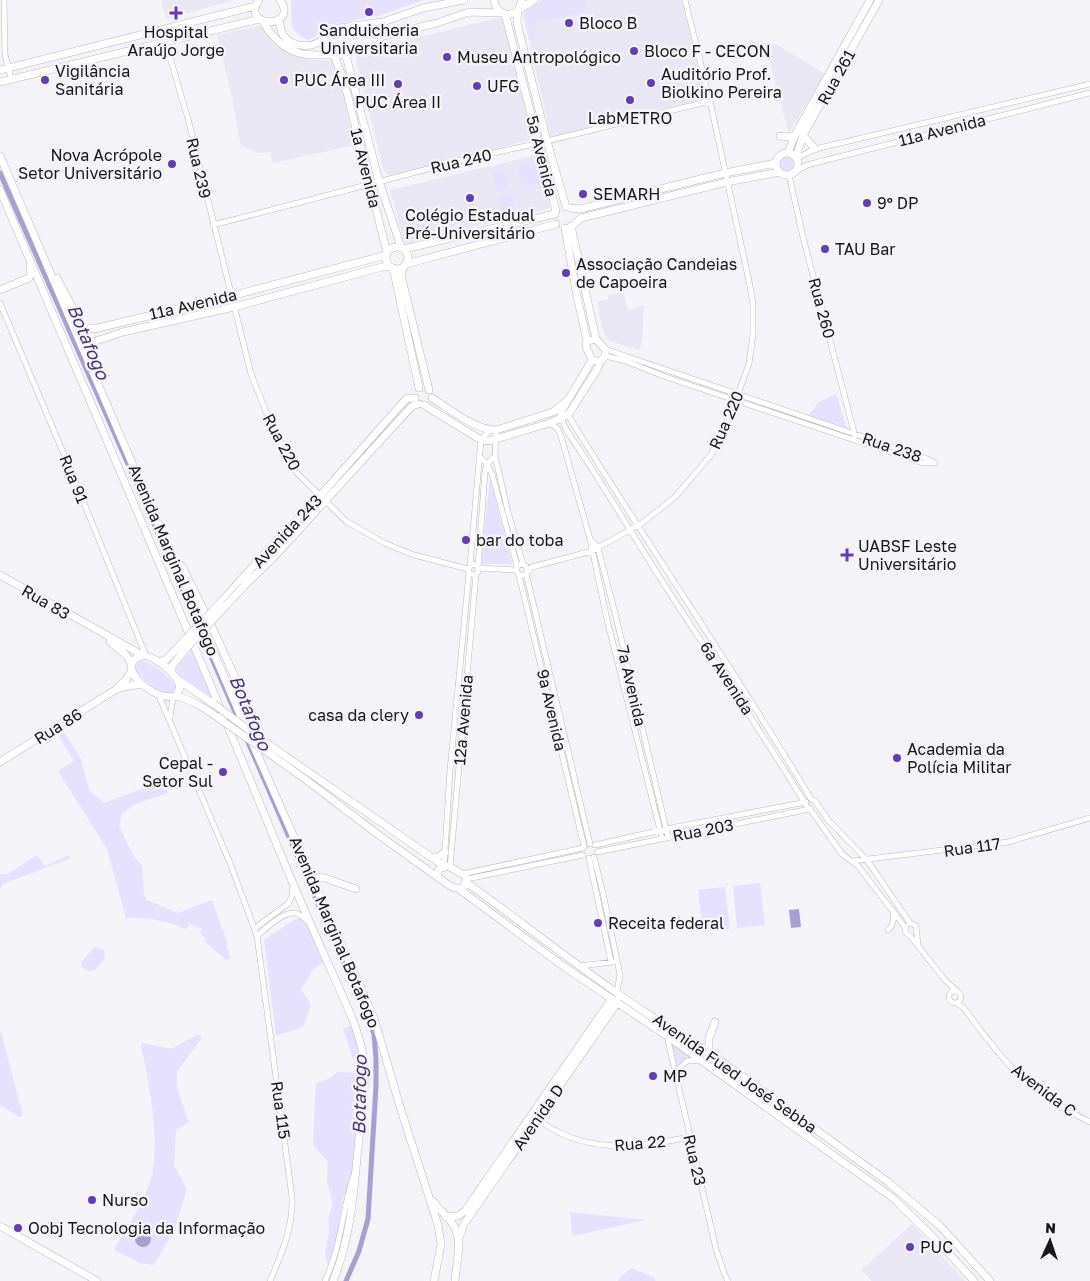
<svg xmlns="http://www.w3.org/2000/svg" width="1090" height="1281" viewBox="0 0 1090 1281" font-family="'Golos Text',sans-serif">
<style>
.built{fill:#e9e7f4}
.green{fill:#e5e1ff}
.water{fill:#a8a0d0}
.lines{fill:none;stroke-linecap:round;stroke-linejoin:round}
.canal{stroke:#a8a0d0;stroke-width:5}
.minor-casing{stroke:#bababf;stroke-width:6}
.major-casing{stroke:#bababf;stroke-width:8}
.minor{stroke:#fff;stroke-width:5}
.major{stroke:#fff;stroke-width:7}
.major-bridge-casing{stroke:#bababf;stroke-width:8;stroke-linecap:butt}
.major-bridge{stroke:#fff;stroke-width:7}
.poi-dot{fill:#633db5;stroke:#f4f3f8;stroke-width:2}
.labels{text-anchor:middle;stroke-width:5;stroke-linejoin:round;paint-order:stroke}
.poi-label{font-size:16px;fill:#18181a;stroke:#f4f3f8;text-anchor:start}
.street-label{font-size:16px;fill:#18181a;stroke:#f4f3f8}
.water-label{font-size:18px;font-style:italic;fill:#463673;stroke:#f4f3f8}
</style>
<rect width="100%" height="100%" fill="#f4f3f8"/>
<path class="built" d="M161,0H234L166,19Z
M541,0H681L704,92L702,99L551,137L523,15L525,11Z
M501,17L504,20L532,134L529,140L390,176L384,171L356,60L359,52Z
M259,26L264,29L273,42L283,50L309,60H330L335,63L355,145L273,163L270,152L259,153L241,146L232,97L217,35Z
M772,43L778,45L825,74L789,133L767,52L766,45Z
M536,155L540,158L550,208L407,244L404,242L390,190Z
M623,292L628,310L644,305L642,341L639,350L609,341L603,331L597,302L609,299L608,295Z
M912,1224L965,1281H872L861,1270Z"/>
<path class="green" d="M291,0H424L378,16L329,25L315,37L308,40C285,30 293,20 291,0Z
M543,0H584L587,11L534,23L536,38L530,39L525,15L526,11Z
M780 164a7 7 0 1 1 14 0a7 7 0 1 1-14 0Z
M536,161L541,183L523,187L518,165Z
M503,169L509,189L498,191L493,172Z
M511,194L517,215L504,218L499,197Z
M836,394L847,429L808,416L819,402Z
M490,478L512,564H481Z
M195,647L216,700L179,675L175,668Z
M141,660C152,663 174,679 177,689L173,694L159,692L135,671V666Z
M64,732L81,759L89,790L104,803L163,781L168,793L133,805L122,814L119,826L134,857L142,865L144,895L147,900L178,913L212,900L228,944L226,945L231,958L226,960L204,941L206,939L200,933L202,929L190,924L186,929C167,921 147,917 126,918L107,849L58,771L74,761L58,735Z
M37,855L45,866L69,855L71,858L3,884L0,889V875L8,874Z
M760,883L765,925L737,928L733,886Z
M725,887L730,929L703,932L698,890Z
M295,919H302L310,924L324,962L313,970L301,989L311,1005L303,1027L276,1036L264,940Z
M94,947L104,950L105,959L95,970L88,971L81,966V962Z
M354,1024L364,1070L356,1167L343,1198L337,1238L328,1266L325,1255L329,1232L328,1218L333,1203L327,1182L328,1162L313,1145L316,1083L329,1079L338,1072L358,1073L343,1029Z
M0,1028L23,1116L19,1117L0,1105Z
M198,1034L202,1038L177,1071V1089L189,1122L176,1130L174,1165L187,1189L174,1230L154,1265L140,1263L114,1250C126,1228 141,1208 149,1185C162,1150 150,1084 141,1047L142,1043L171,1049Z
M670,1041L692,1057L675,1067Z
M570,1212L646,1220L572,1236Z
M631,1268L653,1277L656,1281H618L620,1277Z"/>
<path class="water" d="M799,909L801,927L791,928L789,910Z
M135 1239a8 8 0 1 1 16 0a8 8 0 1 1-16 0Z"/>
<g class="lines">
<path class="canal" d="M0,173L131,471L330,932L363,1005L374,1034L376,1059V1086L368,1219L359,1251L346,1281"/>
<g class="minor-casing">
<path id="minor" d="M4,0L5,54L11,79
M162,30L188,119L251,374L269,419L297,473L346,521L384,543L414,555L468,569
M797,158L815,149L1090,84
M796,171L807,165L1090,93
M789,175L803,237L855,436
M213,225L466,159L539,143L710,101
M0,303L71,471L146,656
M605,349L925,458L935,463
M605,356L623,360L666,377L923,463H932
M568,415C647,544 734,669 811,799L815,801L828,820L867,860L910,923
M561,418L567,431C603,484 635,539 669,592C715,662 761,732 805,803L806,806L810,809L842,854L858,866L905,927
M550,423L557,428L561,436L590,539L608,624L662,838
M496,430L495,456L508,512L523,564
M479,456L487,464L492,474L517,566
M590,539L598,548L617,621L668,837
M470,565L481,440L490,430
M478,567L485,472L487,464L495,456
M478,568L516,570
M527,570L526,566L521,564L517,566L516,570L519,575H524L532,567L592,551L642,523L675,497L711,455L734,405L749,364L753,334V305L750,286L710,101L685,0
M526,573L590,844
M519,575L584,846
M159,696L230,863L257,936L292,1197C293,1228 282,1253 270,1281
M170,718L173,697
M595,845L666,829L806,802
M597,852L810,809
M594,857L603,893L620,975L617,992
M589,858L611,962
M852,861L1008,842L1090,818
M444,866L450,771L469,573L468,569L472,564L476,565L478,568V572L475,575L469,573
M450,867L476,574
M462,874L583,848
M467,879L583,855
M910,923L916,926L918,945
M906,926L905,932L911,937L945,980L957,991
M255,928L289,903L292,895L293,885
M888,930C894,925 894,919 893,911
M257,936C267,928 282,912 295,913C300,914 305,919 309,922
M580,966L613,962
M949 997a6 6 0 1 1 12 0a6 6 0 1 1-12 0Z
M956,1003L963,1007C979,1028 995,1051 1014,1070C1034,1090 1065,1110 1090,1122
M667,1036L716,1249L724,1273L728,1281
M675,1072L687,1061L699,1060
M536,1118C582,1154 636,1149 689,1137
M325,1281C341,1247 342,1212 353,1177"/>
</g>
<g class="major-casing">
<path id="major" d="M259,0C239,29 300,29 280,0
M494,0C496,13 507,18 518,11L522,0
M520,9L534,0
M518,11L517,23L547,141L566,207
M505,14L556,211
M279,19C280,25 280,30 283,35C292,48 314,49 324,38
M263,22C280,50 298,58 331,54
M339,28L383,22L423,8L464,0
M324 42a13 13 0 1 1 26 0a13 13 0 1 1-26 0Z
M351,44L437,23L469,12L501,13
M345,52L379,181L401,247
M334,55L344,81L387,253
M0,70L256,6
M0,82L260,19
M803,135L815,149
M780,136L790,137L795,135
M776 164a11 11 0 1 1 22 0a11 11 0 1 1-22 0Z
M788,153L795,135L870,0
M0,156L246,728
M796,157L803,135L879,0
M0,190C91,404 184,618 272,833C290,878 310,923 330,968C342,996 358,1025 363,1056C367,1082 362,1111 359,1138C354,1186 352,1235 333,1281
M570,208L580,209L725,173L776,163
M573,225L581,218L727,182L780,172
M571,226L596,339
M565,228L576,291L587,341
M386 258a11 11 0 1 1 22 0a11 11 0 1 1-22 0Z
M404,249L555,214
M406,264L556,224
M404,266L401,275L429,390
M393,268L419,388
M57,278L81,324L86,328L94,329L231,296L386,255
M0,290L29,278L31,273L30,267
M100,379L93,351V343L96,341L123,332L234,307L382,267H390
M432,398C450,409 475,430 496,430L553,412L569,399
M424,405L481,440L489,441L550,423L568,415L598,368L600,362L605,356V349L596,339L587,341L586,347L592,360L600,362
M561,418V412L592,360
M176,560L183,568L212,627L264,741
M0,575L142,655
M244,586L274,557L412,406L419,404
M220,603L268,550L320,496L406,399L415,398
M110,642L126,655L132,665
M144,655C158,659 177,673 180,687L176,696C151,702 111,662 144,655Z
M158,662L166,660L180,645
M172,673V666L183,652
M177,679L214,704
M118,687L126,680L132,670
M176,696C195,701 209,711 224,722
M258,737L444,866
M251,740L374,1018L401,1110L438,1225L441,1244L434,1281
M267,752L305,779L376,833L450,886L455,888H463L467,879L464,875L448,866L439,869L437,876
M0,762L115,690L123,687L142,684
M432,857H438L445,852
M313,877L325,878L356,889
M466,882C546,940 623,1003 709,1052L888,1182L940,1226L990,1281
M459,889L563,966L667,1036L893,1198L943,1247L974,1281
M709,1052V1038L715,1022
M434,1202C440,1211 449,1217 454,1226C463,1241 456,1265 455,1281
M446,1217L458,1216L465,1211L611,1000
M0,1226L97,1281
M458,1241L464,1224L617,1003V1000"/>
</g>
<use href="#minor" class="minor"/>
<use href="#major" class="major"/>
<g class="major-bridge-casing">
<path id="major-bridge" d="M180,645L220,603
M183,652L244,586
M214,704L258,737
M224,722L267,752"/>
</g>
<use href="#major-bridge" class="major-bridge"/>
</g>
<g class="poi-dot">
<circle cx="369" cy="12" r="5"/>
<path d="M173.5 5.5h5v5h5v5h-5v5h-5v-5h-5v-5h5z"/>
<circle cx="569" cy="23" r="5"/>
<circle cx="634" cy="51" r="5"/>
<circle cx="447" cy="57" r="5"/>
<circle cx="45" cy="80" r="5"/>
<circle cx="284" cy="80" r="5"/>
<circle cx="651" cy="83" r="5"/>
<circle cx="398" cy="84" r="5"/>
<circle cx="477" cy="86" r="5"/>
<circle cx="630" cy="100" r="5"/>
<circle cx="172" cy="164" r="5"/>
<circle cx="583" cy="194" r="5"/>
<circle cx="470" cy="198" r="5"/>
<circle cx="867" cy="203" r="5"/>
<circle cx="825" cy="249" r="5"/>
<circle cx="566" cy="273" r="5"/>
<circle cx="466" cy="540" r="5"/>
<path d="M844.5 547.5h5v5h5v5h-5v5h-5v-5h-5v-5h5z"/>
<circle cx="419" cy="715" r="5"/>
<circle cx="897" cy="758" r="5"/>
<circle cx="223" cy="772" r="5"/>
<circle cx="598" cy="923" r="5"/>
<circle cx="653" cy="1076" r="5"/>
<circle cx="92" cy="1200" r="5"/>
<circle cx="18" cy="1228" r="5"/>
<circle cx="910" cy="1247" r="5"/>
</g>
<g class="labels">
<g class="poi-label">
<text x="579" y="29">Bloco B</text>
<text x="369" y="36" text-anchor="middle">Sanduicheria<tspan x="369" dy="18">Universitaria</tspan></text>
<text x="176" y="38" text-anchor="middle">Hospital<tspan x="176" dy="18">Araújo Jorge</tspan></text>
<text x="644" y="57">Bloco F - CECON</text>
<text x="457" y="63">Museu Antropológico</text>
<text x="55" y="77">Vigilância<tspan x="55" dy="18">Sanitária</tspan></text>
<text x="661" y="80">Auditório Prof.<tspan x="661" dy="18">Biolkino Pereira</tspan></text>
<text x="294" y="86">PUC Área III</text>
<text x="487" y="92">UFG</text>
<text x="398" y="108" text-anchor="middle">PUC Área II</text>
<text x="630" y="124" text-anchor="middle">LabMETRO</text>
<text x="162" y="161" text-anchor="end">Nova Acrópole<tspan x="162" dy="18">Setor Universitário</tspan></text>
<text x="593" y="200">SEMARH</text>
<text x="877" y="209">9º DP</text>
<text x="470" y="221" text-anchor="middle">Colégio Estadual<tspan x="470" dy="18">Pré-Universitário</tspan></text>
<text x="835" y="255">TAU Bar</text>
<text x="576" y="270">Associação Candeias<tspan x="576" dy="18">de Capoeira</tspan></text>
<text x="476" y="546">bar do toba</text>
<text x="858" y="552">UABSF Leste<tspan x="858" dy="18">Universitário</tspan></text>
<text x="409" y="721" text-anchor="end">casa da clery</text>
<text x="907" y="755">Academia da<tspan x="907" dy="18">Polícia Militar</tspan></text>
<text x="213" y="769" text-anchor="end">Cepal -<tspan x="213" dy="18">Setor Sul</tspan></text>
<text x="608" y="929">Receita federal</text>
<text x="663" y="1082">MP</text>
<text x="102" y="1206">Nurso</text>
<text x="28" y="1234">Oobj Tecnologia da Informação</text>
<text x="920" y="1253">PUC</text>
</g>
<g class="street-label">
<text transform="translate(836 77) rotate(-61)" y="6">Rua 261</text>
<text transform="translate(942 130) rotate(-14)" y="6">11ª Avenida</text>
<text transform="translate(542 156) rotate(76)" y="6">5ª Avenida</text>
<text transform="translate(461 161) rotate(-13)" y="6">Rua 240</text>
<text transform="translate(199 168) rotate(77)" y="6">Rua 239</text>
<text transform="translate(366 168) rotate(76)" y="6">1ª Avenida</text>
<text transform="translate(193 304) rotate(-13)" y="6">11ª Avenida</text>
<text transform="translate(822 308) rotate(75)" y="6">Rua 260</text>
<text transform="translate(726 420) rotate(-66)" y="6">Rua 220</text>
<text transform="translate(282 442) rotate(62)" y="6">Rua 220</text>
<text transform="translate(892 447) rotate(19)" y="6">Rua 238</text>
<text transform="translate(74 479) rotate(68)" y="6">Rua 91</text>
<text transform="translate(287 531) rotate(-47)" y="6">Avenida 243</text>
<text transform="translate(174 560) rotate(67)" y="6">Avenida Marginal Botafogo</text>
<text transform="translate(46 602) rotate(30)" y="6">Rua 83</text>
<text transform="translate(727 678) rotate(57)" y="6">6ª Avenida</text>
<text transform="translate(632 686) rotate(77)" y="6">7ª Avenida</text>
<text transform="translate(552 710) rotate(77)" y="6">9ª Avenida</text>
<text transform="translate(463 720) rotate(-85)" y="6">12ª Avenida</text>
<text transform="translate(58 726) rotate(-32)" y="6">Rua 86</text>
<text transform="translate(703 830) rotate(-11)" y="6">Rua 203</text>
<text transform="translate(972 847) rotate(-8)" y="6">Rua 117</text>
<text transform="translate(335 932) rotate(67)" y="6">Avenida Marginal Botafogo</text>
<text transform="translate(735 1073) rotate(35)" y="6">Avenida Fued José Sebba</text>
<text transform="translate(1044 1090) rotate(37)" y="6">Avenida C</text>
<text transform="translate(281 1110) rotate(82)" y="6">Rua 115</text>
<text transform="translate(538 1117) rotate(-55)" y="6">Avenida D</text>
<text transform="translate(640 1143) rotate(-5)" y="6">Rua 22</text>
<text transform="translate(695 1160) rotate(77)" y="6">Rua 23</text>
</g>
<g class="water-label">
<text transform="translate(88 342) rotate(67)" y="6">Botafogo</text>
<text transform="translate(250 713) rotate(67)" y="6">Botafogo</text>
<text transform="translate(360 1095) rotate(-89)" y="6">Botafogo</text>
</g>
</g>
<g transform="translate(1050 1241) rotate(3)" stroke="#f4f3f8" stroke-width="4" paint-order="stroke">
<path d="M0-4L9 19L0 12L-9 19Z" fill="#18181a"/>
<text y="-8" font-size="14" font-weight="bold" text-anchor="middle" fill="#18181a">N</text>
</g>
</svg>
